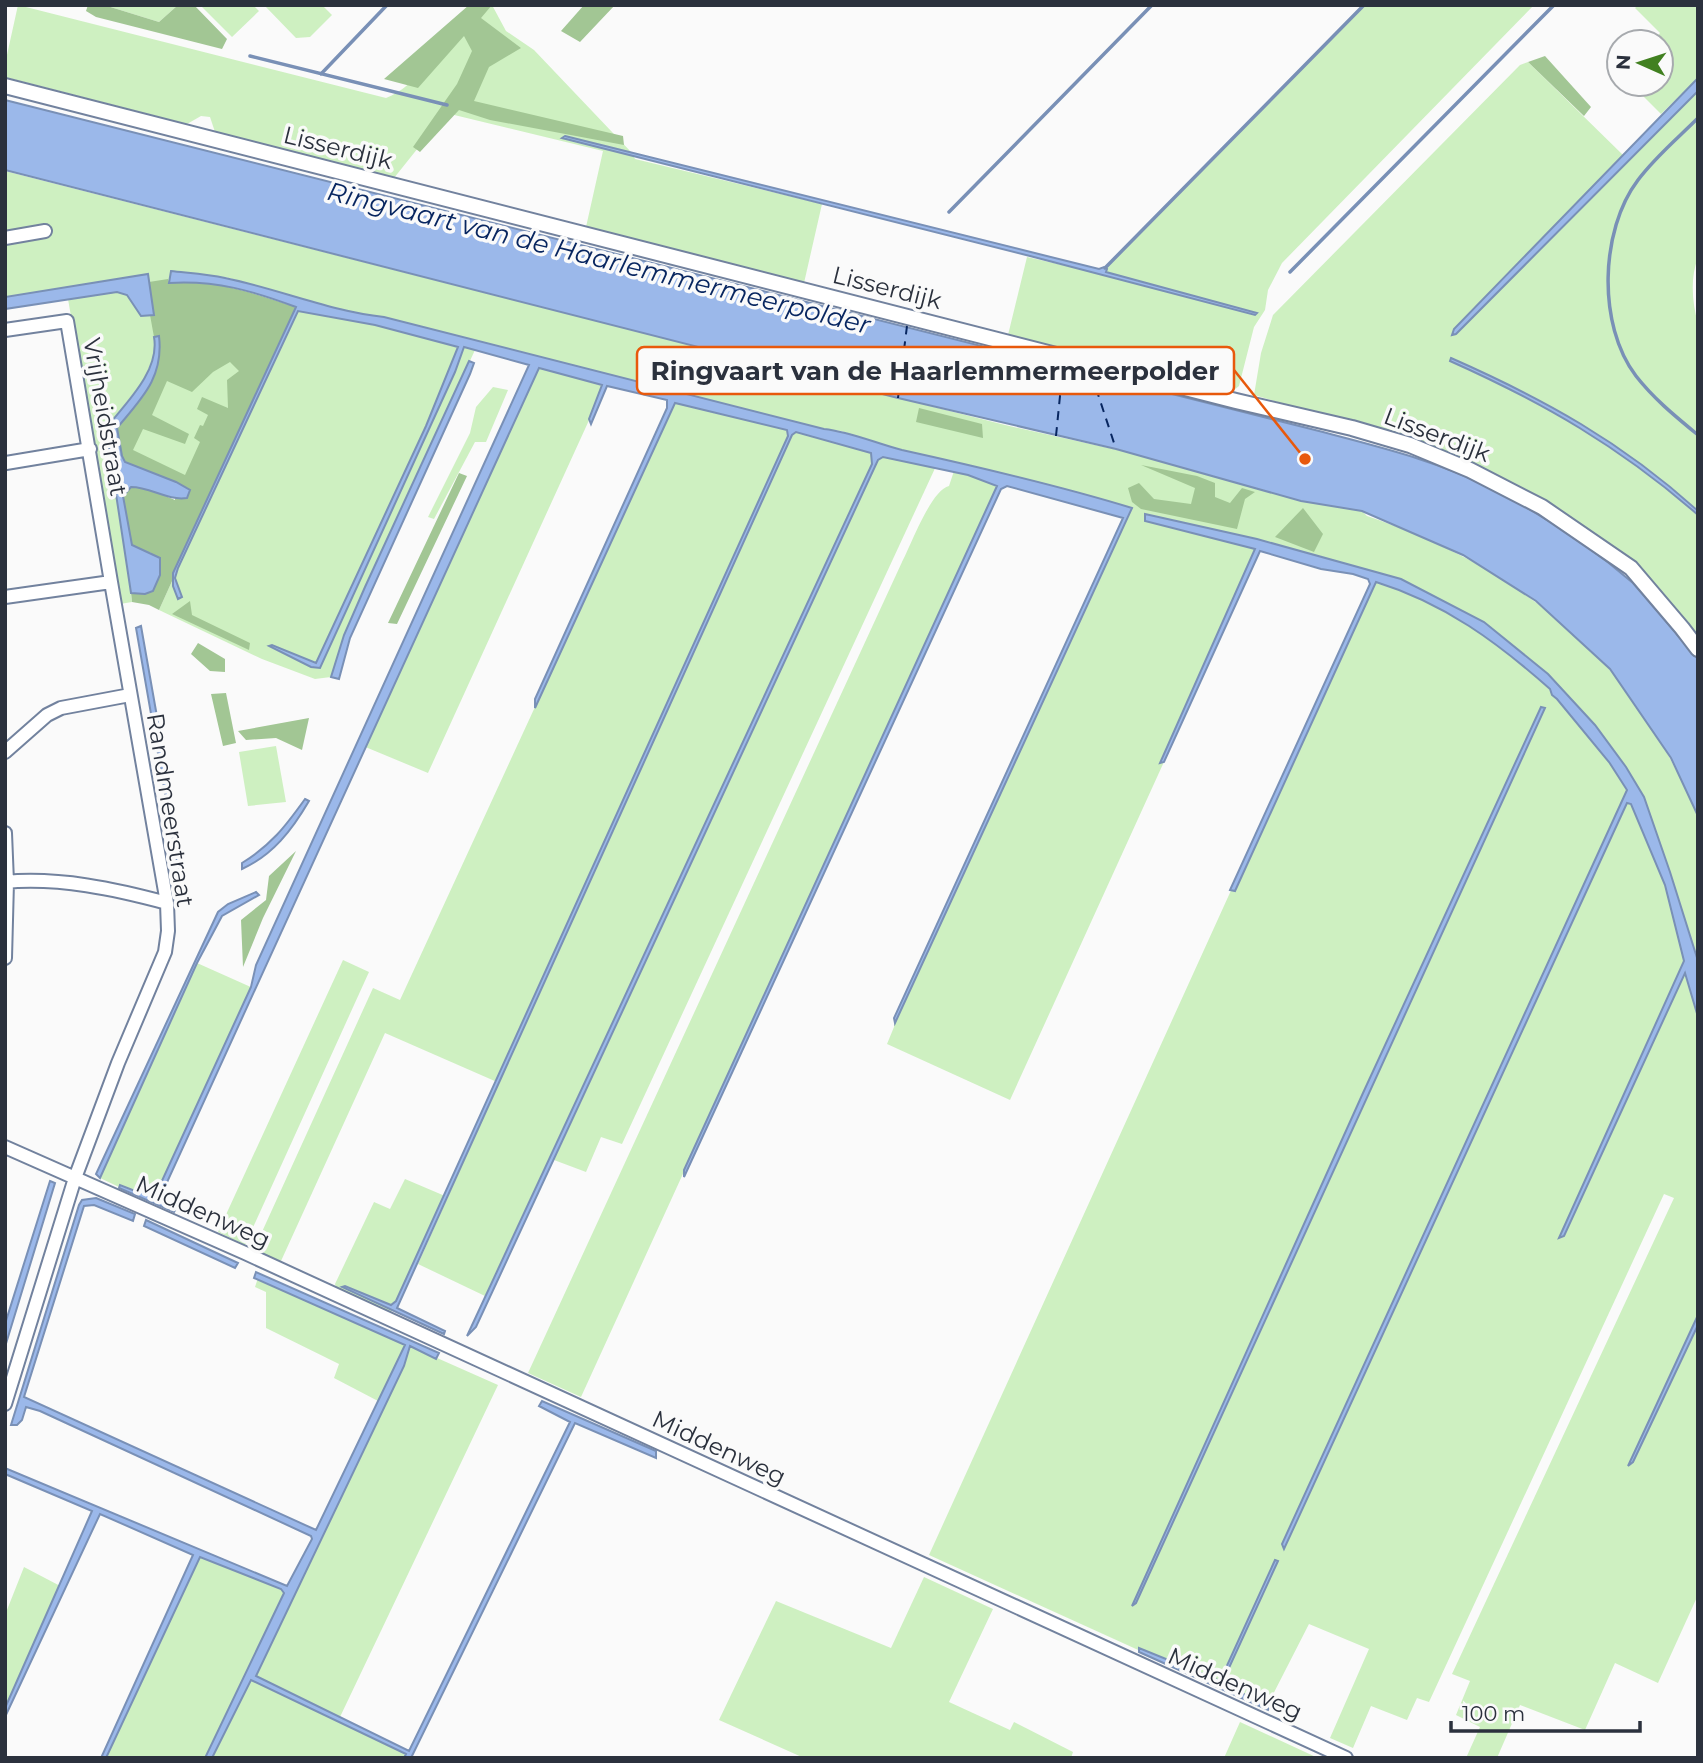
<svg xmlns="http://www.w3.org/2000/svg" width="1703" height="1763" viewBox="0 0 1703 1763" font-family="Montserrat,sans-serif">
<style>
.green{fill:#cef0c1}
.forest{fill:#a2c694;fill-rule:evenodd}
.water{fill:#9bb8ea;stroke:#7990b6;stroke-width:2}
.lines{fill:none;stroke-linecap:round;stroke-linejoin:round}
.stream{stroke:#7990b6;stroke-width:3.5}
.ferry{stroke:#082660;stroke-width:2;stroke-dasharray:9 7;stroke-linecap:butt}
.minor-casing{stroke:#72829e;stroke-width:16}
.tertiary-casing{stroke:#72829e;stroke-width:18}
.minor{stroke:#fff;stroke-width:12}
.tertiary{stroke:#fff;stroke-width:14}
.labels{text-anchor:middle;stroke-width:7;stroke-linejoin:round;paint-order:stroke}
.street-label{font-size:24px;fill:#2b313d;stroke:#fafafa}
.water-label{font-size:26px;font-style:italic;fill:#082660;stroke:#fafafa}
.leader{fill:none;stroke:#e8590c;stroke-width:2.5}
.callout-dot{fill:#e8590c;stroke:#fafafa;stroke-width:2.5}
.callout{fill:#fafafa;stroke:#e8590c;stroke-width:2.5}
.callout-label{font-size:26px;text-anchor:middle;font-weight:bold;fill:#2b313d}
</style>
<rect width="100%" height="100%" fill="#fafafa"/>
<path class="green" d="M18,5L386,98C418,86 431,52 456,31C467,21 480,14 492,5L506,31L534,50L632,153L635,159L822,204L804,283L586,227L603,151L446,113L394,178L215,132L210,117L201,116L187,124L5,77V64Z
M104,5H178L159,22Z
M200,5H253L259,11L232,37Z
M264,5H322L332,15L310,37L296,38Z
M1364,5H1534L1282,263L1268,290L1265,310L1254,327L1239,386L1233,391L1008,335L1027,257L1102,274L1105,272V268Z
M1638,5H1698V78L1661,114L1631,84H1661V42H1652L1660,33L1635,8Z
M1528,62L1623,155L1454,329L1452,334H1456L1698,91V258C1690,277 1692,303 1698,323V511C1626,445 1540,397 1451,358L1450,360C1544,403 1620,447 1698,515V640L1630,562L1603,540L1514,484L1432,448L1254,395L1261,353L1273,315L1520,65Z
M5,171L1005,425L1145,456L1362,511L1367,516C1452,545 1523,584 1588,647C1603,662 1618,677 1631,694C1658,732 1678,773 1698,815V1595L1658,1683L1615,1663L1585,1730L1520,1705L1497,1758H1466L1480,1727L1456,1715L1470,1681L1452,1674L1674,1198L1664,1194L1429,1702L1417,1698L1407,1720L1371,1706L1353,1748L1330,1738L1369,1649L1309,1624L1266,1708L929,1555L1373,578L1312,560L1260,551L1010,1100L887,1044L894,1027V1018L1126,513L1000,480L581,1397L528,1373L902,562C911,545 931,490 949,486L955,468L841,431L824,429L384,317L355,314L225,277L169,283L200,281L296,307L206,502L125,462L156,350L144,380L106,428L132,602L120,604L68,299L117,292L127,295L141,316L154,315L148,275L5,297Z
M298,311L375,325L458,347L426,426L316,664L311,662L320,668L455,372L464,347L475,350L365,587L344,635L331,677L315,679L262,659L159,610L173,579V586L181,597L175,578L178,568Z
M539,368L606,383L428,773L363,746Z
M493,387L508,390L486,442H475L434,519L428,517L470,433L476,407Z
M675,403L787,430L788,436L628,794L792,434L796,432L871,453L872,464L485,1296L418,1264L563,939L497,1082L385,1033L281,1261L258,1252L256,1249L261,1234L373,988L400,1000Z
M883,457L937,464L622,1144L601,1137L586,1172L554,1160L878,460Z
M276,746L286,802L248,806L239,752Z
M343,960L369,972L245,1245L218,1232Z
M197,963L253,988L155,1204L100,1178Z
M405,1179L445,1196L396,1301L392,1305L343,1287L392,1310L390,1316L337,1290L335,1284L374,1202L390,1209Z
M258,1278L406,1345L378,1401L334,1378L339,1364L266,1328V1292L255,1287Z
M410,1346L498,1385L340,1717L256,1676V1673L404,1366Z
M198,1553L287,1591L216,1748L251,1680L406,1754L405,1758H105Z
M24,1567L64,1588L5,1717V1615Z
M924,1577L993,1609L949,1702L1010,1730L1014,1722L1073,1752L1071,1758H804L719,1720L776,1601L891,1648Z
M1240,1722L1318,1758H1224Z"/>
<path class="forest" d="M88,5H104L159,22L178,5H194L227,39L222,49L96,17L86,11Z
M469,5H492L481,18L521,48L489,67L474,101L623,136L624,145L490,120L459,110L420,152L413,147L457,84L472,51L464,36L418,88L384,79Z
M584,5H615L580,42L561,31Z
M1545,56L1591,107L1584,116L1528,62Z
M168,279L169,283C219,280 249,292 296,307L173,573V579L159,610L149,605L132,602L131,593L145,594L151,553L132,546L123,496L131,487H144L175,500L176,482L125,462L122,456L117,428C141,400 164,378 159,337H154L150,315L154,314L149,282ZM230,362L239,371L227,380L228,408L202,397L197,409L208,415L203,426L200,425L194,438L200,442L185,475L133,450L143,429L185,444L189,434L152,415L167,381L192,392L213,372Z
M919,408L982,424L983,438L916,422Z
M1141,465L1197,476L1215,483V497L1230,503L1242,488L1255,492L1245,499L1237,529L1141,509L1132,502L1128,488L1139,483L1154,499L1191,504L1195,488Z
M459,473L467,476L397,624L388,623Z
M1303,508L1323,534L1314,552L1275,537Z
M190,601L192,615L250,643L249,650L172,614Z
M198,643L225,659V672L210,671L191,654Z
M226,693L236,743L223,746L211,694Z
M309,718L302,750L276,738L246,740L238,731Z
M296,851L263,918L243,967L241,920L266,900L269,876Z"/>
<path class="water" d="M1698,78V91L1456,334L1452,335L1454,329Z
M5,100L1323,432C1378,447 1435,460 1486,486C1539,512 1588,544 1633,583L1698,659V816L1671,758L1610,669L1536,601L1463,555L1362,511L1301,501L1116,449L898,398L5,170Z
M565,136L1099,269L1104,267L1107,269L1106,272L1257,313L1255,315L1030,256L562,138Z
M171,271C188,273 207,274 225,278C279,289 329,311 384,317L824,429C851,432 875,443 902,450C979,467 1057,485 1132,508L895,1023L894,1018L1123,518L1007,486L1001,489L684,1177V1170L997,486L968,475L883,457L878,460L476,1327L467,1336L872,464L871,453L796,432L792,435L397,1308L445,1331L444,1334L342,1287L345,1286L391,1305L396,1301L788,436L787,430L675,403L535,708V699L667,408V400L607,386L591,424L589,419L602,385L539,368L163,1191L161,1200L177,1207L174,1212L119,1188L120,1185L135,1191L161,1183L251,987L256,965L529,365L464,347L455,372L320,668L311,667L269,646L272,645L316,663L426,426L458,347L375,325L298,311L178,568L175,578L182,597L178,599L173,586V573L296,307C253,291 216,280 169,283Z
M148,274L154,315L141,316L127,295L117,292L5,309V297Z
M159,336C164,378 141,399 117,428L122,456L125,462L176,482L190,490L187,498C167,501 151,487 131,487L123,496L132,545L160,558V575L153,591L145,594L131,593L106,428C126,403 160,371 154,337Z
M1451,358C1544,399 1622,442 1698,511V515C1620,447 1544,403 1450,361Z
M469,361L474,363L470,374L350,638L339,679L331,677L344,635L365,587Z
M1145,514L1257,539L1401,579L1484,622L1548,674L1595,725L1626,767L1644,797L1670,872L1698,961V1017L1685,973L1564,1236L1559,1238L1684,961L1665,885L1631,804L1627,803L1284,1549L1282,1544L1627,790L1609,762L1557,699L1552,695L1550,689C1497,642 1444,603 1376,582L1235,891L1230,890L1370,584L1368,579L1353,574L1321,569L1260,551L1164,762L1160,763L1255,549L1145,521Z
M141,626L185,875L179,874L136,628Z
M1541,707L1545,708L1136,1603L1132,1606L1363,1093Z
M305,799L309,801C292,830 273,855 242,869V863C271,845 285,827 305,799Z
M256,892L259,895L222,916L197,963L100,1178L96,1174L218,912L228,904Z
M50,1181L55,1183L5,1347V1324Z
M96,1198L135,1214L133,1221L94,1205L84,1206L24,1397L316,1530L405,1345L254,1278L256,1272L439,1353L436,1359L410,1346L404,1366L256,1676L409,1751L570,1422L539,1406L542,1401L656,1451V1458L575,1423L411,1758H404L406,1754L251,1680L212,1758H205L284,1593L281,1589L200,1557L106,1758H101L193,1555L100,1514L5,1717V1708L92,1511L5,1474V1468L287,1586L312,1539L311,1536L40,1411L26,1407L22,1420L17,1425H11L79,1205L82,1200Z
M146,1220L238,1263L235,1268L144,1226Z
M1698,1315V1325L1633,1462L1628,1466Z
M1275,1560L1278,1561L1222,1683L1269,1707L1268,1710L1139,1652V1648L1220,1681Z"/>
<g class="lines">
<path class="stream" d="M250,56L447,105
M321,74L387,5
M1698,118C1678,138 1655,157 1638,180C1600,230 1597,325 1636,376C1654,399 1675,416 1698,435
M949,212L1152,5
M1105,268L1364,5
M1290,272L1554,5"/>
<path class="ferry" d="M1091,373L1116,449
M898,398L907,326
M1056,436L1063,366"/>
<g class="minor-casing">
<path id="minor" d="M5,238L45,231
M5,330L67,321L111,582
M6,463L90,449
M5,597L111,582L167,903L168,931L165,952L118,1063L75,1178L5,1404
M5,752L47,715L61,708L130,695
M5,833L7,882L5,958
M5,882C59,877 115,889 167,903
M5,1147L245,1253L1346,1758"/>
</g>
<g class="tertiary-casing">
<path id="tertiary" d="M5,86L1236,401L1352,428L1410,445L1470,470L1542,507L1631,568L1682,628L1698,649"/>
</g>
<use href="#minor" class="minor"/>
<use href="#tertiary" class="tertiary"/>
</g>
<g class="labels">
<g class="street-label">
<text transform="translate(338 148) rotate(14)" y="8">Lisserdijk</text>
<text transform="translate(887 288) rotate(14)" y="8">Lisserdijk</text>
<text transform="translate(105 417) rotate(80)" y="8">Vrijheidstraat</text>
<text transform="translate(1437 435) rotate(21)" y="8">Lisserdijk</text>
<text transform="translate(170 810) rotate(81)" y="8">Randmeerstraat</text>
<text transform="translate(203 1212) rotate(24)" y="8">Middenweg</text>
<text transform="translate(719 1448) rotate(25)" y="8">Middenweg</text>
<text transform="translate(1235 1684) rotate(24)" y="8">Middenweg</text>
</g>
<g class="water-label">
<text transform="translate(599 258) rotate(14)" y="9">Ringvaart van de Haarlemmermeerpolder</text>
</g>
</g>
<path class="leader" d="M1305 459L1234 370"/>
<circle class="callout-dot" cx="1305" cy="459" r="7"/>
<rect class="callout" x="637" y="347" width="597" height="47" rx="7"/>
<g class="callout-label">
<text x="935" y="380">Ringvaart van de Haarlemmermeerpolder</text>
</g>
<rect width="1703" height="1763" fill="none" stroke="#2b313d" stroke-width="14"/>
<g transform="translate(1640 63) rotate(273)"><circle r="33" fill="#fafafa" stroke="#a7aaae" stroke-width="2"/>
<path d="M0-5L12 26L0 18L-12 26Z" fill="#418020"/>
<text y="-10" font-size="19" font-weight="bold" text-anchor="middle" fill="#2b313d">N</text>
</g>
<path d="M1451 1721v10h189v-10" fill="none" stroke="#2b313d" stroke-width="3.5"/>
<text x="1462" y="1721" font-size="21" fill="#2b313d" stroke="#fafafa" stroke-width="5" paint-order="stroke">100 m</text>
</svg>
